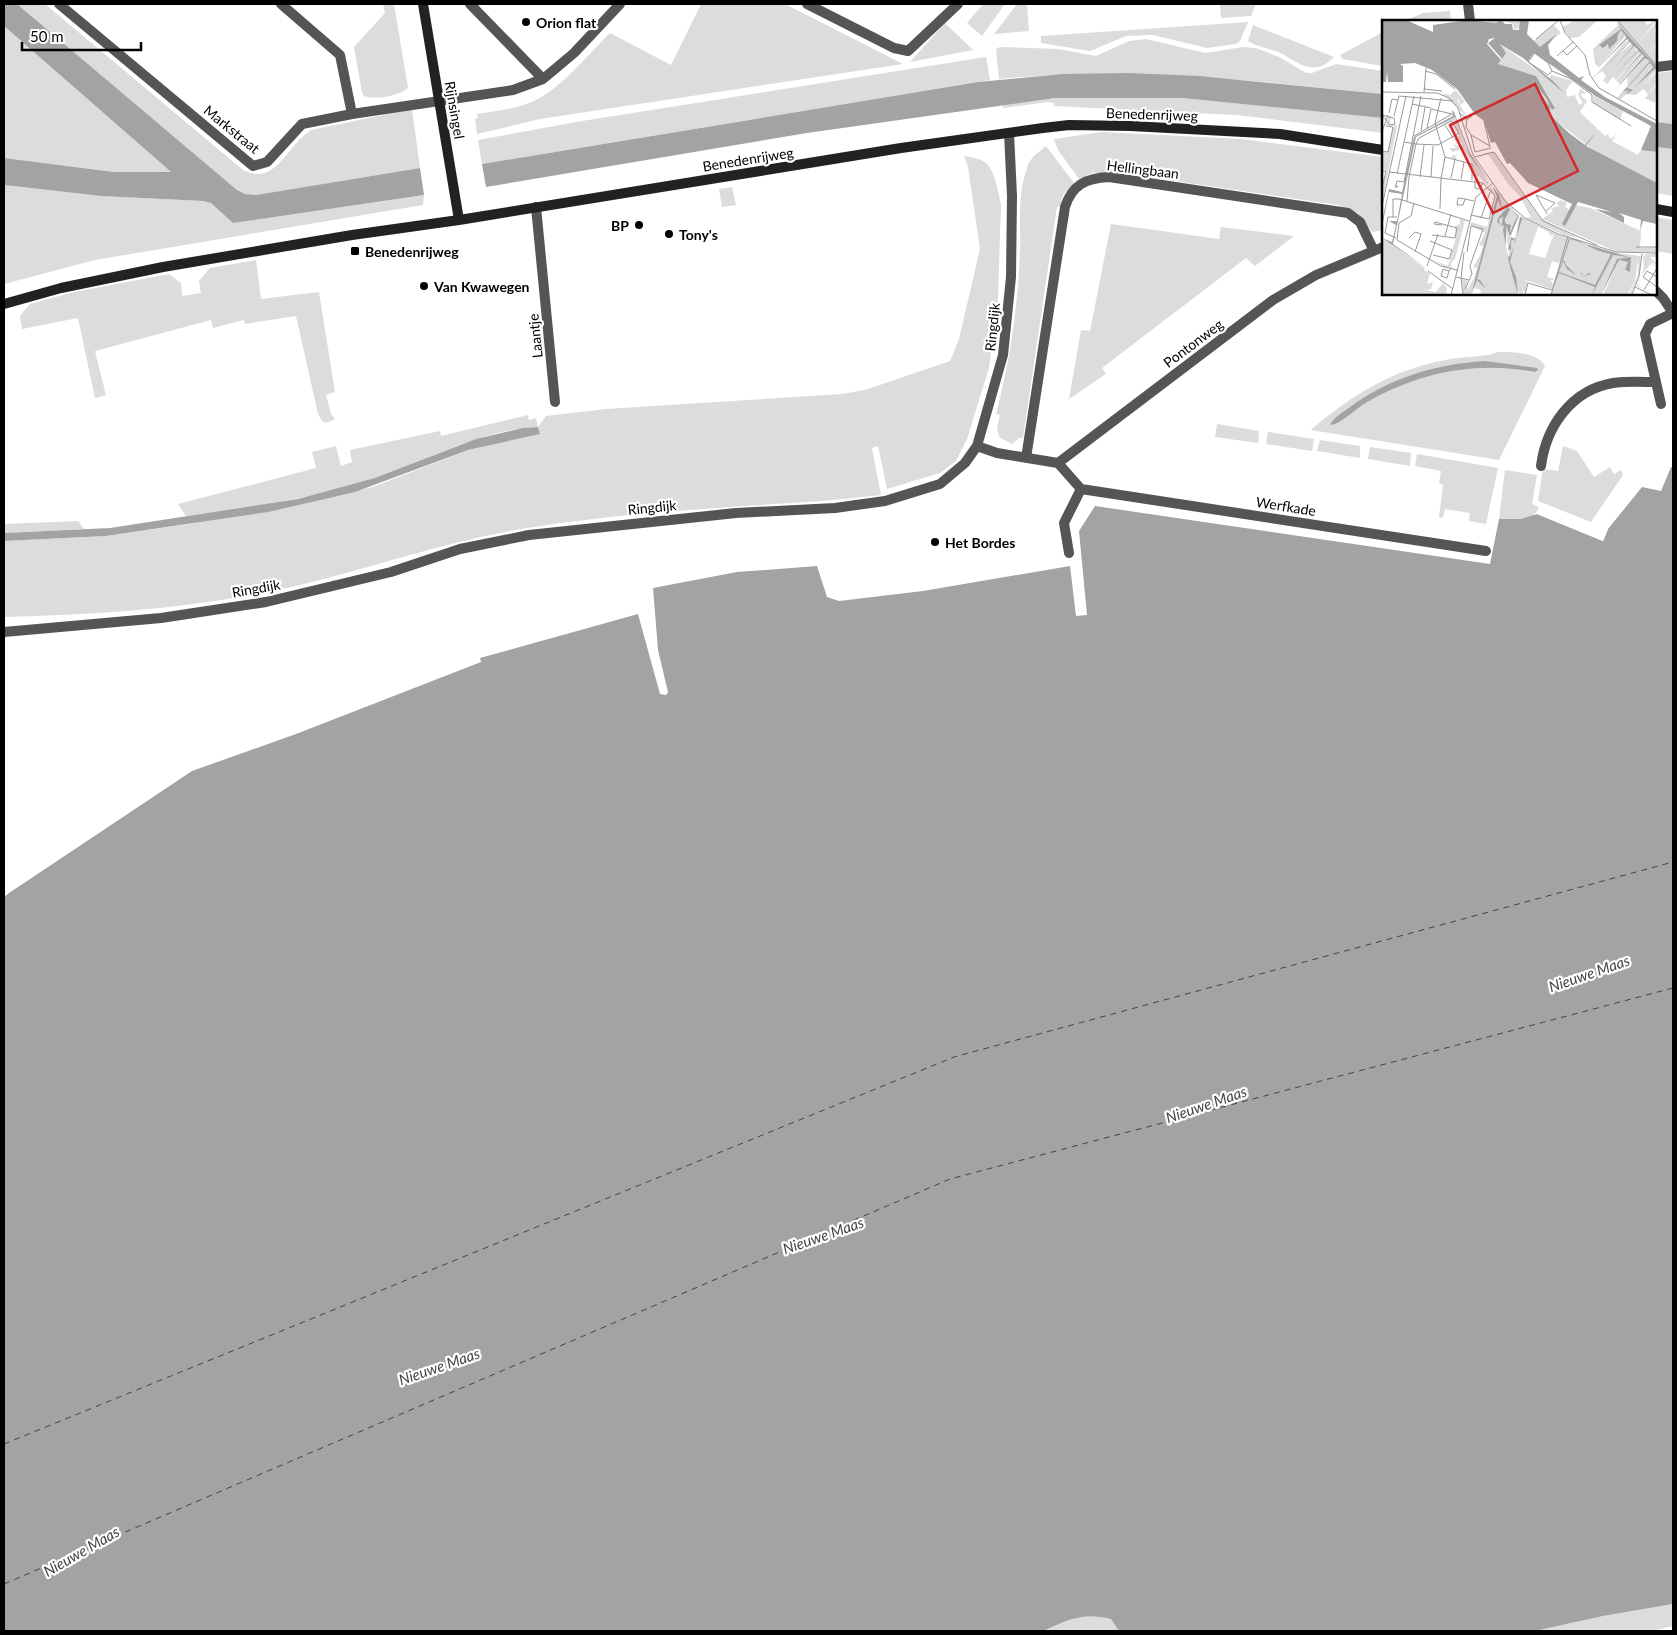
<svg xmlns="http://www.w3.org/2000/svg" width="1677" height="1635" font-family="Lato,sans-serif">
	<rect width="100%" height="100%" fill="#fff"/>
	<path fill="#dcdcdc" d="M17 4H45L243 170C276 187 286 146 311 130L412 109 420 168 256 195 245 194 237 190Z
		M383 4H394L408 88C400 96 375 100 364 96L362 93 354 47 385 13Z
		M701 4H785L903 64 540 119 477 134 475 119 478 118 477 114C496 111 517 109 534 101 562 88 588 54 610 33L671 65Z
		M983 4H1005L982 36 967 23Z
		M1017 4H1027L1029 31 994 34Z
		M1220 4H1256L1251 16 1221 18Z
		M1450 11 1451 21H1404L1423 13Z
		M1248 22 1240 41 1236 44 1207 48 1153 35 1126 36 1090 51 1041 43V36Z
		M945 23 973 50 910 62Z
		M1253 25 1334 57C1313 79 1298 61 1278 52 1268 48 1257 47 1248 41Z
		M4 26 172 173 114 172 4 158Z
		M1383 32V66L1342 59 1340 55Z
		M1146 39 1205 53 1243 47 1256 48 1279 57 1306 73H1312L1336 64 1383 71V94C1255 81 1128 66 999 79L996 49 1000 47 1058 49 1096 56 1129 41Z
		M986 57 990 80 482 164 478 140 582 121Z
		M1673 71V124L1656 122V73Z
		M1101 96 1182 98 1383 118V133L1237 115 1054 106V103L1048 102 1003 108V105L1055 98Z
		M1102 132 1240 139 1383 157V230L1372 232 1358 213 1338 205 1120 173H1092L1079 179 1058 150 1054 139Z
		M1046 146 1074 183 1063 195 1060 206 1057 207 1023 438H1019L1012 444 999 437 997 427 1000 415 996 414C1010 361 1018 307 1020 251 1021 222 1017 196 1027 168 1030 157 1038 153 1046 146Z
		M1656 147 1673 149V196L1656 193Z
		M964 156C970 157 977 158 983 161 995 167 998 192 1001 204L998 297 989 368 967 439 956 461 940 473 887 489 878 446 872 448 881 495C835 501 789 503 743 506 673 511 603 516 534 527 453 539 376 567 296 586 200 608 102 615 4 617V541L106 536 190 524 373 487 468 450 540 434 538 427C479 430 429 460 376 478 314 499 250 507 186 516L178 504 316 468 312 452 336 446 341 466 352 462 350 450 440 431 441 436 528 415 529 420 536 418 538 427 546 416 606 409 842 394 865 390 950 361 959 339 980 249 968 167Z
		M4 185 101 196 203 201 211 203 233 223 424 195 423 205 95 260 4 284Z
		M732 187 736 205 722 207 719 189Z
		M1656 217 1673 220V254L1656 251Z
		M1111 224 1219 239 1221 227 1294 236 1255 266 1246 258 1102 368 1106 374 1069 399 1081 330 1090 331Z
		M256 260 261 299 319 292 335 392 326 395 331 414 335 419 326 423 322 421 318 414 296 316 245 324 244 320 213 328 211 320 95 351 106 395 95 398 78 318 22 329 20 316 30 304 74 292 169 274 181 283 182 296 201 293 199 281 210 268Z
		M1498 352C1513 352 1538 352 1545 366L1499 460 1311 430C1351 395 1393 370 1445 360 1463 356 1482 358 1498 352Z
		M1217 424 1259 431 1258 443 1215 437Z
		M1268 432 1314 439 1312 451 1266 444Z
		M1320 440 1360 446V458L1317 451Z
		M1563 446 1577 451 1594 477 1610 467 1614 474 1621 470 1623 475 1591 522 1538 501 1543 469 1558 471Z
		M1370 447 1411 453 1410 466 1368 459Z
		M1417 454 1498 468 1486 524 1469 521 1470 513 1445 509 1443 518 1439 517 1443 485 1439 483 1441 471 1415 466Z
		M1505 470 1537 475 1532 504 1539 507C1534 521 1512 523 1499 519Z
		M78 521 84 529 4 533V524Z
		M1673 1604V1626L1651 1631H1535L1603 1616Z
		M1097 1615 1111 1619 1119 1631H1043L1080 1616Z"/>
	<path fill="#a3a3a3" d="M4 4H17L237 190 245 194 256 195 420 168 424 195 233 223 211 203 203 201 101 196 4 185V158L114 172H171L4 26Z
		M1128 73 1199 76 1383 94V118L1182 98H1055L807 133 486 187 482 164 978 82 1063 74Z
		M1656 122 1673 124V149L1656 147Z
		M1485 361 1537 368 1538 370 1535 372C1476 361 1421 372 1369 401 1357 407 1342 424 1330 425 1333 418 1343 412 1350 407 1390 378 1435 364 1485 361Z
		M538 427 540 434 468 450 355 492 268 512 106 536 4 541V533L110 528 298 499 375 478 476 439 523 428Z
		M1671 467H1673V1604L1603 1616 1535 1631H1119L1111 1619C1082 1612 1069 1620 1043 1631H4V897L9 893 192 771 296 734 481 662 480 658 638 614 660 694 666 695 668 692 658 650 653 588 737 572 817 566 827 597 839 601 923 591 1070 566 1076 616 1087 615 1079 531 1095 506 1490 564 1499 519H1521L1537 514 1603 541 1608 529 1642 487 1661 491Z"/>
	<path fill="#fff" d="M1538 512 1602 538 1606 528 1608 529 1603 541 1537 514Z"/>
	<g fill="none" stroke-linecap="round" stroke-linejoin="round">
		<path stroke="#444" stroke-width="1" stroke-dasharray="6 5" stroke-linecap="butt" d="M4 1444 954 1057 1673 862
			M4 1584 950 1179 1673 988"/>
		<path stroke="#555" stroke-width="10" d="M59 4 253 166 267 162 302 124 352 114 513 90 543 79 574 53 620 4
			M281 4 340 55 352 114
			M470 4 543 79
			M807 4 894 48 908 51 958 4
			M1468 4 1470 21
			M1656 67 1673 65
			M536 207 555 402
			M1656 291 1663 298 1673 313
			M1661 404 1645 334 1650 324 1673 313
			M977 446 997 453 1058 463 1273 300 1316 275 1383 247
			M1026 458 1065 207C1072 185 1086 178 1109 177L1348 213 1360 222 1373 249
			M1058 463 1081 489 1486 551
			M1541 466C1546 427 1571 390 1613 383 1626 381 1642 382 1656 382
			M1069 553 1064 523 1081 489
			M4 632 161 618 266 602 391 572 460 549 529 535 736 513 835 508 885 501 940 484 965 463 977 446 1003 355 1011 277 1012 196 1009 133"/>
		<path stroke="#222" stroke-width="10" d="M423 4 459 220
			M1656 209 1673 212
			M4 304 61 288 163 267 352 235 459 220 901 148 1043 128 1069 125 1131 126 1280 134 1383 150"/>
	</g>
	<g fill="#000" stroke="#fff" stroke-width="2">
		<circle cx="526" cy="22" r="5"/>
		<circle cx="639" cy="225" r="5"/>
		<circle cx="669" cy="234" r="5"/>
		<rect x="350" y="246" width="10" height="10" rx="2.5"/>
		<circle cx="424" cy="286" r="5"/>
		<circle cx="935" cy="542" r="5"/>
	</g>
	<g text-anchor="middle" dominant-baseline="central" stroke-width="4.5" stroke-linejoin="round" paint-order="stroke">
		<g font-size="14" font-weight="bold" fill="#000" stroke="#fff" text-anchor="start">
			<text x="536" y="22">Orion flat</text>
			<text x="629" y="225" text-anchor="end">BP</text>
			<text x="679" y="234">Tony's</text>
			<text x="365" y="251">Benedenrijweg</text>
			<text x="434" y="286">Van Kwawegen</text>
			<text x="945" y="542">Het Bordes</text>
		</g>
		<g font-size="14" fill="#000" stroke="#fff">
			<text transform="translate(455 110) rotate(80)">Rijnsingel</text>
			<text transform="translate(1152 114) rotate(2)">Benedenrijweg</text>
			<text transform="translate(232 129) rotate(39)">Markstraat</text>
			<text transform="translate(748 159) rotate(-9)">Benedenrijweg</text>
			<text transform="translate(1143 169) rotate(7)">Hellingbaan</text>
			<text transform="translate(992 327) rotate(-84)">Ringdijk</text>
			<text transform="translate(535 336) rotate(-96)">Laantje</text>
			<text transform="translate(1193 343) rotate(-37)">Pontonweg</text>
			<text transform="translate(1286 506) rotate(9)">Werfkade</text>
			<text transform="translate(652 507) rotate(-6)">Ringdijk</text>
			<text transform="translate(256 588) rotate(-10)">Ringdijk</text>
		</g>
		<g font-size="15" font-style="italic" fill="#444" stroke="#fff">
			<text transform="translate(1589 973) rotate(-19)">Nieuwe Maas</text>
			<text transform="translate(1206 1104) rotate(-19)">Nieuwe Maas</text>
			<text transform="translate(823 1235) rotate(-19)">Nieuwe Maas</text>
			<text transform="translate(439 1366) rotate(-19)">Nieuwe Maas</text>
			<text transform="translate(81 1551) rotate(-30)">Nieuwe Maas</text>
		</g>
	</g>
	<g transform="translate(1382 20)">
		<rect width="275" height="275" fill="#fff"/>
		<path d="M101 0H138L139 7 132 10 131 4 119 0 114 3ZM194 0H216L197 17 188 18 180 7ZM235 0H262L265 5 275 0 255 24 275 2V9L269 16 275 10V23L267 32 275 24V47L266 38 268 42 253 59 269 43 271 46 257 63 272 47 275 49 262 65 275 51V63L266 74 275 65 273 83 263 78 266 75 262 69 253 75 244 74 238 80 235 78 246 65 245 58 264 37 262 35 238 64 234 61 261 34 253 27 254 32H259L234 60 231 57 225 64 221 61 224 56 220 51 210 59 243 22 247 21 236 35 250 23 244 15 217 47 213 44 211 29 236 5 238 8ZM172 5 179 13 158 27 151 21ZM118 24 172 63 167 58 169 55 191 61 184 70 185 77 193 75 197 85 201 83 196 75 199 68 204 73 199 74 200 77 205 81 198 92 223 116 226 114 228 119 234 115 230 121 256 135 259 130 275 132V163L216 134 168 96 166 83 149 61 164 78 170 89 173 87 154 56 116 44 124 33ZM204 67 213 74 214 77 241 91 238 100 211 83 212 74 203 70ZM74 70 83 82 78 85 77 80H75L85 97 60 73 68 75ZM7 96 10 97 7 103 15 106 0 184V167L5 152 0 151V131L5 132 12 106 4 105ZM73 97 84 128 107 164 105 165 97 156H91L89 140 81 129 75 132 74 139 69 138 72 134 74 137 75 132 80 129 70 132 68 128H74L71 124 80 127V122L70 120 77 116 70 101 55 106ZM112 132 158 198 196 218 182 215 144 198 149 197 137 175 126 164 109 138 105 134 94 139 103 133ZM111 166 137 196 126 213 129 221 132 218 128 216 133 218 138 196 177 215 234 233 259 236 257 255 249 275H246L252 264 256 256V239L253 261 245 275H221L237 240 247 242 243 251H249L246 248 248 240 238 238 219 275H169L170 269 140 259 146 262 142 275V269L140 275 135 271V275H98L99 270 92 268 116 180 121 192 116 198 115 202 118 205 117 199 121 197 119 205 122 204 124 230 128 243 123 204 127 188 121 192ZM156 207 167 212 168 216 172 214 163 238 147 234ZM180 239 173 258 172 264 168 261 173 259 165 257 170 241 177 243ZM109 167 115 176 89 275H81L80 259 85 260V270L92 258 95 248 91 247 98 235 101 226 97 225 103 213 88 205 89 202 105 207 114 176 106 169ZM179 180 185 183 183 187 188 190 181 204 193 185 208 188 259 211 258 228 275 227V232H235L160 199 171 191 169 188 177 186 174 183ZM78 199 83 201 73 239 70 241 69 246 73 247 65 248 51 240 66 246 74 217 73 206 78 204ZM0 218 43 248 42 250 48 253 45 264 51 262 49 269 44 270 54 272 61 263 65 268 64 275H0ZM275 233V237H268L275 245 265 240 275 247 269 244 260 254 256 265 261 269 255 266 262 248 261 236 264 235H261Z" fill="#dcdcdc" fill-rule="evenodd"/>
		<path d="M0 0H24L51 12V5L86 0 114 3 119 0 123 4H130L131 10H137L138 0H147L145 14 158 27 175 14 166 25 168 35 197 58 202 56 199 60 223 77 275 104V132L259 130 269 106 215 77 152 33 146 41 171 61 182 73 141 38 118 24 124 33 120 39 106 23 113 18 107 19 105 24 119 40 116 44 154 56 173 88 170 90 164 78 150 61 168 87V95L187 113 203 125 214 112 204 126 275 163V204L261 201 258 211 259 200 237 193 242 197V203L213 189 230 192 196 182 183 206 180 204 190 184 146 163 128 143 125 144 113 122 109 123 102 101 93 94 75 69 50 50 33 43 18 44 21 46V62H6L5 52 4 62H0ZM234 2 275 47 252 68 271 47 268 43 245 68 251 70 243 75 247 70 241 72 268 41 263 38 233 70 262 36 260 34 235 60 259 33 256 31 234 54 256 30 252 26 230 50 251 26 248 22 217 54 247 22 245 19 215 49 244 18 243 14 236 20 242 14 239 10 236 14 235 21 222 34 227 29 226 24 221 28 217 25 239 9ZM70 90 72 92 88 133 108 163 88 136 73 97 34 117 11 224 43 247 0 218 10 222 14 205 7 201H15L20 174 7 172 0 207V201L7 169 20 172 32 117 71 96ZM110 166 117 175 121 192 126 187 128 189 123 200 124 204 129 205 128 213 132 203 136 196 129 190 137 196 128 217 134 219 138 197 145 201 140 199 132 225 133 219 129 221V230L126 229 129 220 124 205V229L127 238 132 226 128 242 134 257 136 275 127 243 121 263 112 260 107 275 112 260 121 263 127 243 121 210 122 205 119 206 121 197 117 199 118 205 115 202 116 198 121 192 116 180 95 259 98 260 104 269 95 260 89 275 115 176ZM187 218 196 220 204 224 188 219 181 240 183 242 184 245 195 256 199 253H200L201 257 207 253 209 254 201 257 199 253 195 256 185 249 181 241 177 252 213 265 229 234 217 231 206 226 204 231 206 225 247 237 231 235 212 275 231 234 210 275 213 267 177 253 169 275ZM249 237 248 252 243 250 246 242 237 240 219 275 235 239Z" fill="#a3a3a3"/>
		<path fill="none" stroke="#a3a3a3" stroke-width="2.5" d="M11 0 45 25 91 47 148 113 197 156 275 180M0 16 42 28 86 52 142 116 193 162 275 187"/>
		<path fill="none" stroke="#999" stroke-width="1" d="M178 0 183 13 203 35 208 55 217 68 275 101M235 0 275 46M154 19 177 0M181 31 185 35 195 26M175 36 191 22M43 51 54 54 73 69M170 51 166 55 146 42 153 33 166 43 170 51 189 59 210 75V82L249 106M42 69 60 71M0 72 55 73 67 78 76 88 91 135 124 182 143 198 176 214 234 232 275 233M42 72 44 48M30 84 49 88M49 89 70 94M7 93 10 79 16 80M77 93 86 99 90 96M0 95 12 98 13 104 8 105 0 95M12 96 17 76 71 81M85 98 84 107 89 115 108 126M102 101 108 127M63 105 71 118M45 108 49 89M39 111 43 87M0 112 6 95M89 115 93 132 109 128M32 116 70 94M22 122 34 124 56 125 77 113 69 101 37 118 34 124 27 157 25 181M0 131 6 132 11 107 4 106M63 137 90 144V160M92 137 112 132 161 201 215 225M0 151 4 152 0 167M7 152 101 163 113 176 107 199 89 195M15 154 32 76M38 157 42 125M49 157 51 126M69 158 73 139M79 159 82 142M93 160V168L97 169 101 163M14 165 16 167H13L14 165 15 161 22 162 39 76M154 175 173 183 163 192M154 175 165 194M83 179 81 185H75L76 178 83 179 92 181M32 183 29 196 17 203 15 220 59 246 75 250M0 186 24 76M58 189 59 159 63 137 53 103 59 78M11 197V179H17L87 201M99 198 108 172M50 215 73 218 75 208 53 202 52 204 60 205M63 216 69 194M14 218 3 213 6 197H15M27 218 33 212 39 214 33 232M48 221 70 230 67 239 51 235M254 227H275M82 232 79 258 87 260M45 246 56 214M46 251 71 269M67 251 61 249 59 256 65 258 67 251 68 249M73 257 79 258 81 275M275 257 265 251 261 257 275 267M253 267 270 275M83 269 90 254 88 246 101 209 89 206 85 232M262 270 275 248M9 275H49M69 275 94 177 111 163M143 275 146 263 170 270M169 275 186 216M250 275 257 256 260 234"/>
		<path fill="#d62828" fill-opacity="0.15" stroke="#d62828" stroke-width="2.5" d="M153 64 196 151 111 193 68 105Z"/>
		<rect width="275" height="275" fill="none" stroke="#000" stroke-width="2.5"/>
	</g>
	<rect width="1677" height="1635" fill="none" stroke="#000000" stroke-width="10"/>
	<path d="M22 42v8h119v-8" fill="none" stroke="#000000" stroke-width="2.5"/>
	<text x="30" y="42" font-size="15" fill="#000000" stroke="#ffffff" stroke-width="4" paint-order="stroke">50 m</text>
</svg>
